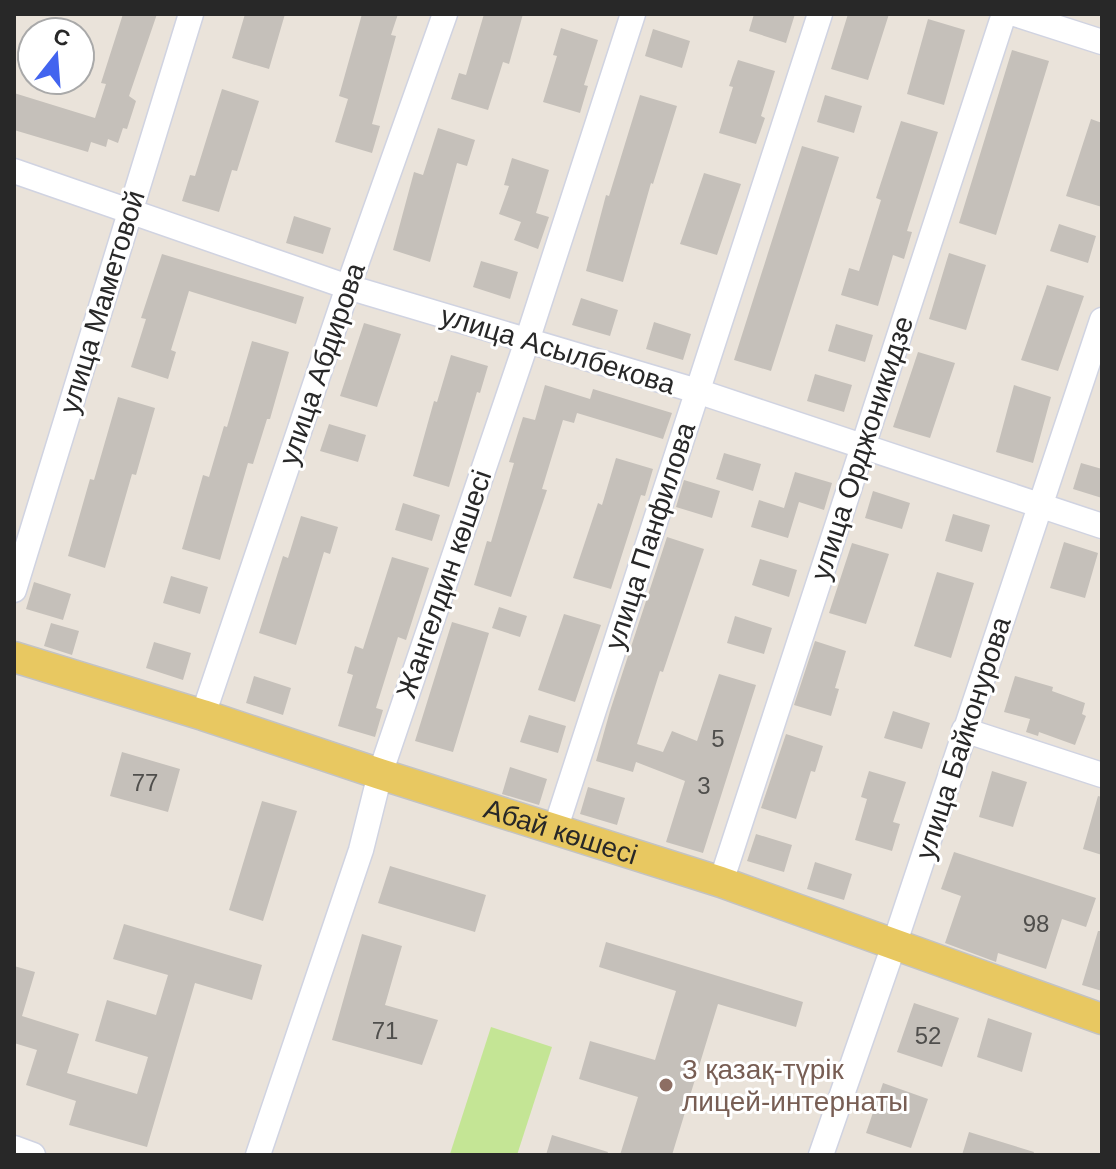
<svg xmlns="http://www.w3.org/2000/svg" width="1116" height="1169" font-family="Arial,sans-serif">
	<rect width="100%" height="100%" fill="#eae3da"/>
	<path fill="#c4e595" d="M491 1027 552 1047 517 1155H453L450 1154Z"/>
	<path fill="#c5c0ba" d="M123 14H157L129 96 136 101 127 129 123 128 118 143 108 139 106 147 91 142 88 152 14 130V93L95 118 106 84 101 83Z
		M245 14H285L269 69 232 58Z
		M362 14H398L391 35 396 36 372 124 380 126 372 153 335 142 348 99 339 96Z
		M484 14H523L509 64 503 62 488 110 451 99 459 73 466 75Z
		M754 14H795L786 43 749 31Z
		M848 14H889L868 80 831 69Z
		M928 19 965 30 944 105 907 94Z
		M561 28 598 40 584 85 588 86 580 113 543 102 557 56 553 55Z
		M653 29 690 41 682 68 645 56Z
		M1012 50 1049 61 996 235 959 223Z
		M738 60 775 71 761 116 765 118 756 144 719 133 733 87 729 86Z
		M222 89 259 101 237 171 232 170 219 212 182 201 190 175 195 176Z
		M640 95 677 106 653 184 651 183 623 282 586 271 606 195 609 196Z
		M825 95 862 106 854 133 817 122Z
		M1091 119 1102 123V207L1066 196Z
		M901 121 938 132 907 231 912 232 904 259 893 255 878 306 841 295 849 268 859 271 881 200 876 198Z
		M438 128 475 140 467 166 457 163 430 262 393 250 414 172 423 175Z
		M802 146 839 157 771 371 734 360Z
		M512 158 549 170 536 213 549 217 538 249 514 240 521 222 499 214 509 186 504 185Z
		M704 173 741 184 717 255 680 244Z
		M294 216 331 228 323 254 286 243Z
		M1059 224 1096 236 1088 263 1050 251Z
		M949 253 986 265 966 330 929 319Z
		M162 254 304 297 296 324 189 291 171 350 176 352 168 379 131 367 146 319 141 318Z
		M481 261 518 272 510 299 473 287Z
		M1047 285 1084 296 1058 371 1021 360Z
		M581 298 618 310 610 336 572 325Z
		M654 322 691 334 683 360 646 349Z
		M364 323 401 334 377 407 340 396Z
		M836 324 873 335 865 362 828 351Z
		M252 341 289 352 270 419H267L253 464 248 463 220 560 182 549 203 475 209 477 224 426 227 427Z
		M918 352 955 363 930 438 893 427Z
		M451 355 488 366 480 393 477 392 449 487 413 476 434 401 437 402Z
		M815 374 852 385 844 412 807 401Z
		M545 385 590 399 593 389 672 413 663 439 577 413 574 423 563 420 542 489 547 490 511 597 474 585 487 541 491 542 514 463 509 462 523 417 535 420Z
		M1014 385 1051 397 1033 463 996 452Z
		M118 397 155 408 136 475 132 474 105 568 68 556 90 479 94 480Z
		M329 424 366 435 358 462 320 451Z
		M724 453 761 464 753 491 716 479Z
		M616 458 653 469 645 496 641 495 611 589 573 578 598 503 602 505Z
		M1081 463 1102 469V498L1073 489Z
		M795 472 832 483 824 510 799 502 788 538 751 527 759 500 784 508Z
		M684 480 720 491 712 518 676 507Z
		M873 491 910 503 902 529 865 518Z
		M403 503 440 515 432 541 395 530Z
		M953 514 990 525 982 552 945 541Z
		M301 516 338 527 330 554 324 552 296 645 259 633 283 556 288 558Z
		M667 537 704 549 663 672 660 671 637 744 663 752 672 731 697 741 719 674 756 685 703 853 666 842 685 781 636 762 633 772 596 761 610 711Z
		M1064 542 1098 553 1085 598 1050 588Z
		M852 543 889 554 866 624 829 613Z
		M392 557 429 568 406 640 398 637 376 708 383 710 375 737 338 726 353 675 347 673 355 646 363 649Z
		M760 559 797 570 789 597 752 585Z
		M937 572 974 583 951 658 914 646Z
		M171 576 208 587 200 614 163 603Z
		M34 582 71 594 63 620 26 609Z
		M499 607 527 616 520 637 492 628Z
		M564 614 601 625 575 702 538 690Z
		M735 616 772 628 764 654 727 643Z
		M452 622 489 633 453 752 415 741Z
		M51 623 79 631 72 655 44 646Z
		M815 641 846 651 835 688 839 689 831 716 794 705Z
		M154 642 191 653 183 680 146 668Z
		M254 676 291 688 283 715 246 703Z
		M1015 676 1053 687 1052 691 1085 703 1082 714 1086 716 1075 745 1039 732 1038 736 1026 732 1030 719 1004 712Z
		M893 711 930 723 922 749 884 738Z
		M529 715 566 726 558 753 520 742Z
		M786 734 823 746 815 772 811 771 796 819 761 808Z
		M122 752 180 769 168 812 110 796Z
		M510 767 547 779 539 805 502 794Z
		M869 771 906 782 893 822 900 824 892 851 855 840 867 799 861 797Z
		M992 771 1027 782 1013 827 979 817Z
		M588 787 625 798 617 825 580 814Z
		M1098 796 1102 797V855L1083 849Z
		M262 801 297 811 263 921 229 910Z
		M756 834 792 845 784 872 747 861Z
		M954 852 1096 898 1086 927 1062 919 1046 969 998 953 996 962 945 943 961 896 941 889Z
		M815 862 852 874 844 900 807 889Z
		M390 866 486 895 475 932 378 903Z
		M124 924 262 965 252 1000 195 983 147 1147 69 1125 76 1101 26 1085 37 1050 14 1043V966L35 972 22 1016 79 1034 67 1073 137 1094 148 1057 95 1041 107 1000 156 1015 168 975 113 959Z
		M1098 931H1102V991L1082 985Z
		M362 934 402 946 385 1005 438 1020 422 1065 332 1040Z
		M606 942 803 1002 796 1027 718 1004 672 1155H620L638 1097 579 1079 590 1041 655 1060 676 991 599 967Z
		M914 1003 959 1018 942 1067 897 1052Z
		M988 1018 1032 1033 1022 1072 977 1057Z
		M883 1083 928 1099 911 1148 866 1133Z
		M969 1132 1034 1152 1033 1155H962Z
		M552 1135 608 1152 607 1155H546Z"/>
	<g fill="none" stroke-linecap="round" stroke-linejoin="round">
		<defs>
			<path id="minor" d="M1015 14 1102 42
				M14 171 348 287 697 391 1102 526
				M14 590 191 14
				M203 715 348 287 445 14
				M964 730 1102 775
				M555 830 820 14
				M721 882 1004 14
				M14 1148 33 1155
				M258 1155 361 850 380 774 527 341 633 14
				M821 1155 895 942 1102 320"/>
			<g id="major">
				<path id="s1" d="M14 657 203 715 380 774 721 882 1102 1019"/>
			</g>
		</defs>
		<use href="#minor" stroke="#d0d3e1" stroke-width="27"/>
		<use href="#major" stroke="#c3c3c3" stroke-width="33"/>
		<use href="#minor" stroke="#fff" stroke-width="24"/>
		<use href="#major" stroke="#e8c861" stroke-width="30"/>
	</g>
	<circle fill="#8d6e63" stroke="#fff" stroke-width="3" cx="666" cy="1085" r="8"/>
	<g text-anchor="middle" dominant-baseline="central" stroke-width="6" stroke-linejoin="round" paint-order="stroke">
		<g font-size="24" fill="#4f4e4c">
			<text x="718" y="738">5</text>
			<text x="145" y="782">77</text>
			<text x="704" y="785">3</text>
			<text x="1036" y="923">98</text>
			<text x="385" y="1030">71</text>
			<text x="928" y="1035">52</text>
		</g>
		<g font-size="28" fill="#282828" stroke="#fff">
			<text transform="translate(102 302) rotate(-73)">улица Маметовой</text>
			<text transform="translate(558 350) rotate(17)">улица Асылбекова</text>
			<text transform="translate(322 364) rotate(-71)">улица Абдирова</text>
			<text transform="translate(862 448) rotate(-72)">улица Орджоникидзе</text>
			<text transform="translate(650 536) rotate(-72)">улица Панфилова</text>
			<text transform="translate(444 584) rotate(-71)">Жангелдин көшесі</text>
			<text transform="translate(963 738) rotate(-72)">улица Байконурова</text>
			<text stroke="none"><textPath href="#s1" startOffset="574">Абай көшесі</textPath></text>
		</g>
		<g font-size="28" fill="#785e54" stroke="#fff" text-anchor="start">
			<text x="682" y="1069">3 қазақ-түрік<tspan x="682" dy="32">лицей-интернаты</tspan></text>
		</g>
	</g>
	<rect width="1116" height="1169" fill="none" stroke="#282828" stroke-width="32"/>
	<g transform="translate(56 56) rotate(17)"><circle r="38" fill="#ffffff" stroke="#a9a9a9" stroke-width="2"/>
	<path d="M0-6L14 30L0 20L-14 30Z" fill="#4264ef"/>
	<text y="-12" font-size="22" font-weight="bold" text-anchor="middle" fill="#282828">С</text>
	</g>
</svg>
